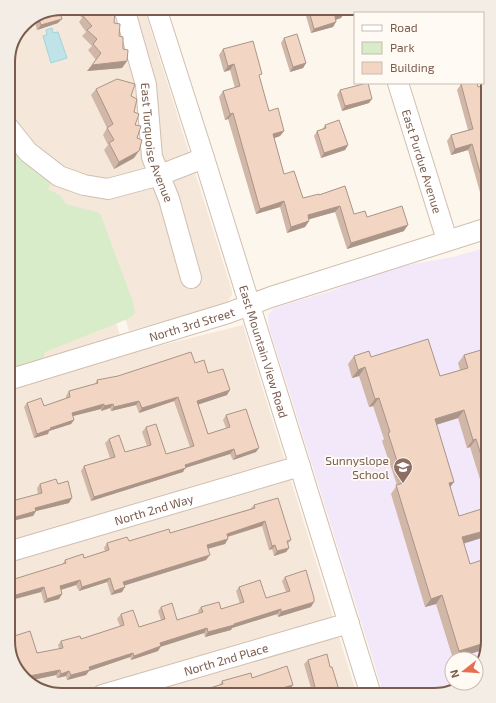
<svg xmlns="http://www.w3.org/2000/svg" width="496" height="703" font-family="'Exo 2',sans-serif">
	<rect width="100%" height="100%" fill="#fdf6ec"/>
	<path fill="#f5e8da" d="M62 8H144L232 291V295L226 304 129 331 96 218 61 203 8 150V58L26 21Z
		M112 311 126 354 243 325 357 695H58L35 688 15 668 8 641V350Z
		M459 683H466L461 688 435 695H419Z"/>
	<path fill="#f3e8fa" d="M488 247V642L481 668 476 673V659H452V683H459L419 695H384L269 327 268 315 274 308 334 290 376 273 408 265 453 257Z"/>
	<path fill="#d8ecc9" d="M8 133 51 183 48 189 60 195 66 204 100 213 133 302 135 313 130 318 45 352 43 359 8 369Z"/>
	<path fill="#bfe3e8" stroke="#a5d3da" d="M52 28 53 33 58 32 67 58 51 63 43 36 47 35 46 30Z"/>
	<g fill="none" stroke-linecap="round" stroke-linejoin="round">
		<defs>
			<g id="minor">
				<path id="s1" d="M124 8 146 85 152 157 169 199 191 278"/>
				<path id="s2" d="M156 8 204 158 371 695"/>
				<path d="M374 8 376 13"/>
				<path id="s3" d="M398 83 447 240"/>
				<path d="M8 127 28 152 59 176 84 185 108 189 160 175 204 158"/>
				<path id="s4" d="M8 380 228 313 271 297 488 228"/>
				<path id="s5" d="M8 552 300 466"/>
				<path id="s6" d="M102 695 349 623"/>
			</g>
		</defs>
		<use href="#minor" stroke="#d1beb0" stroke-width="22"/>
		<use href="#minor" stroke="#fff" stroke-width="20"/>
	</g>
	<path fill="#d1b7a8" d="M76 8H111L114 23 127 61 122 68 87 71 96 60 88 50 92 46 82 36 86 32 79 22 82 18 75 10Z
		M409 8H438L454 13H411Z
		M59 9 58 23 37 30 34 19Z
		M309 11 341 18 336 20 333 27 311 33 306 16Z
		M284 38 306 63 303 68 290 72 281 43Z
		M223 49 259 77 269 111 284 131 280 136 274 138 284 174 303 198 319 195 345 186 354 214 367 217 404 231 347 249 335 212 309 219V221L305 227 287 233 280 207 256 214 228 119 225 120 219 97 223 91 235 88 230 70 224 72 219 55Z
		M466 83 488 202 483 203 468 150 451 155 447 141 451 135 468 130 457 90 461 84Z
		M96 89 131 96 137 138 134 158 114 169 104 150 108 145 103 135 107 128 91 95Z
		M340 90 369 103 342 111 337 95Z
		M325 125 348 145 345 150 321 158 314 136 317 131 322 130Z
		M488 348V502H487L470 447 467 448 458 418 436 425 454 482 450 486 488 642 486 649 453 659 436 604 425 607 391 494 397 485 382 441 384 439 373 406 369 407 359 376 352 378 348 364 354 356 371 357 440 376 460 370 458 363 464 355Z
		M195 363 208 373 227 395 198 404 208 434 226 428 223 420 226 415 256 452 233 460 230 454 185 468 183 472 91 501 81 471 84 466 110 458 105 443 109 439 125 452 147 446 142 432 146 427 166 454 190 447 174 401 139 413 136 405 111 411 110 408 101 411V409L73 416 74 420 71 424 49 431 48 434 34 438 24 407 27 403 44 406 66 398V396L69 391 95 384 97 380Z
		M40 484H58L69 503 36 511 33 516 38 494 37 488Z
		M254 505 291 540 288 544 289 548 286 552 274 556 272 549 269 550 262 526 228 537 225 544 208 548 206 560 124 585 122 592 111 595 107 582 79 591 76 585 61 590 62 594 59 599 44 603 41 592 11 600 10 602 8 581 62 565 65 560 84 558 105 551 104 548 107 543 129 541 170 533 250 509Z
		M285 577 311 607 278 617 277 614 232 628 231 630 205 637 204 633 161 646 158 651 131 660 130 657 89 671 86 675 67 680 66 676 57 678 56 675 28 681 15 668 37 653 59 649 58 645 61 641 81 639 120 626 117 619 121 614 139 627 161 620 158 611 161 607 177 620 199 614 198 611 201 607 221 609 240 604 236 591 239 587 266 598 286 592 282 581Z
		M308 660 330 667 339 690 336 695H313L304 664Z
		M252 678 290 689 283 692 219 686 222 681Z"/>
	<path fill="#aa9588" d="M274 8H282L272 11Z
		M344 14 341 18 331 21 335 16Z
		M62 19 58 23 37 30 41 25Z
		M336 22 333 27 311 33 314 29Z
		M127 61 122 68 87 71 92 65Z
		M306 63 303 68 290 72 293 67Z
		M234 64 230 70 224 72 228 66Z
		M372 99 369 103 342 111 345 106Z
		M233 113 228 119 225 120 230 114Z
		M284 131 280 136 269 140 273 134Z
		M472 144 468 150 451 155 455 149Z
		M348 145 345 150 321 158 324 153Z
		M139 151 134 158 114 169 119 162Z
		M487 197H488V202L483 203Z
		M284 201 280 207 256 214 260 209Z
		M340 206 335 212 303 221 308 215Z
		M309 221 305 227 287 233 291 227Z
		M408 225 404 231 347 249 351 243Z
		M365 367 359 376 352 378 358 370Z
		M230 390 227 395 194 406 197 401Z
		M178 397 174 401 139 413 142 408Z
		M379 398 373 406 369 407 375 399Z
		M139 401 136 405 111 411 114 407Z
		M104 404 101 409 69 417 72 413Z
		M113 404 110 408 101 411 104 406Z
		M464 410 458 418 429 427 435 419Z
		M74 420 71 424 49 431 48 434 34 438 37 434 50 428Z
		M14 433 11 438 8 439V435Z
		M476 439 470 447 467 448 473 440Z
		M259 448 256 452 233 460 236 456Z
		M234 449 230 454 185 468 183 472 91 501 94 497 185 465Z
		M454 482 448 490 449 483Z
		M72 498 69 503 32 512 35 508Z
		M36 511 33 516 8 522V519Z
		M265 521 262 526 223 538 227 534Z
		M488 530V536L456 546 462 537Z
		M228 539 225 544 204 550 207 545Z
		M275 545 272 549 269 550 272 546Z
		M289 548 286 552 274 556 277 551Z
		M210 555 206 560 120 587 123 582Z
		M110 578 107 582 79 591 82 587Z
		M80 580 76 585 57 591 60 586Z
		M44 587 41 592 11 600 10 602 8 603V599L12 596Z
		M125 587 122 592 111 595 114 591Z
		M62 594 59 599 44 603 47 599Z
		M442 595 436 604 425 607 431 599Z
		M314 602 311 607 278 617 281 612Z
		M281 609 277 614 232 628 231 630 205 637 208 632Z
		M207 628 204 633 157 648 160 643Z
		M488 642 486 649 453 659 459 651Z
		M161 646 158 651 131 660 134 656Z
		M133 653 130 657 89 671 86 675 67 680 71 675 89 667Z
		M60 670 56 675 28 681 24 677Z
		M69 671 66 676 57 678 61 674Z
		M293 685 290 689 279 693 282 688Z"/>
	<path fill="#f3d5c3" stroke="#aa9588" d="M83 8H111V9L115 10 114 23 120 24 119 36 123 37V49L128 50 127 61 92 65 101 53 93 44 97 39 87 30 92 26 83 16 87 12Z
		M320 8H342L344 14 335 16 336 22 314 29 309 11Z
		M415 8H438L454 13H417Z
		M59 9 62 19 41 25 38 17Z
		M297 34 306 63 293 67 284 38Z
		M253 41 262 74 259 75 269 111 278 108 284 131 273 134 284 174 294 171 303 198 319 194V195L345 186 354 214 365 211 367 217 402 206 408 225 351 243 340 206 308 215 309 221 291 227 284 201 260 209 233 113 230 114 223 91 240 86 234 64 228 66 223 49Z
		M117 79 135 84 131 96 137 99 134 112 139 114 135 125 141 126 137 138 142 140 139 151 119 162 109 143 114 140 107 128 113 124 96 89Z
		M367 83H368L372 99 345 106 340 90Z
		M466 83H477L478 87 488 84V197H487L472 144 455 149 451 135 473 129 461 84Z
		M339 120 348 145 324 153 317 131 326 128 325 125Z
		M428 339 440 376 468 368 464 355 488 348V478L476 439 473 440 464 410 435 419 454 482 449 483 459 516 488 507V530L462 537 470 564 488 558V642L459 651 442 595 431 599 396 485 404 483 388 433 390 432 379 398 375 399 365 367 358 370 354 356 369 351 371 357Z
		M191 352 195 363 204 360 208 373 223 369 230 390 197 401 208 434 230 427 226 415 246 409 259 448 236 456 234 449 185 465 186 468 94 497 84 466 115 457 109 439 119 435 125 452 151 445 146 427 156 424 166 454 194 446 178 397 142 408 139 401 114 407 113 404 104 406V404L72 413 74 420 50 428 51 429 37 434 27 403 41 398 44 406 70 397 69 391 98 383 97 380 118 376Z
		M8 412 14 433 8 435Z
		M56 479 58 484 68 481 72 498 35 508 36 511 8 519V502L42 493 40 484Z
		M278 498 291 540 287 541 289 548 277 551 275 545 272 546 265 521 227 534 228 539 207 545 210 555 123 582 125 587 114 591 110 578 82 587 80 580 60 586 62 594 47 599 44 587 12 596 13 598 8 599V581L66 563 65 560 83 554 84 558 109 550 107 543 127 537 129 541 169 529 170 533 255 508 254 505Z
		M306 570 314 598V602L281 612V609L234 624V625L208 632 207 628 160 643 161 646 134 656 133 653 89 667 90 670 71 675 69 671 61 674 60 670 24 677 15 668 8 641V638L30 631 37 653 63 648 61 641 80 636 81 639 124 625 121 614 133 610 139 627 165 619 161 607 172 603 177 620 203 612 201 607 219 602 221 609 244 602 239 587 260 580 266 598 290 591 285 577Z
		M327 654 330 667H332L339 690 336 691 337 694 332 695H317L308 660Z
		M287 666 293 685 282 688 284 695H187L223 684 222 681 251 673 252 678Z"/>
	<defs>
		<symbol id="school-pin" viewBox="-11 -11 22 30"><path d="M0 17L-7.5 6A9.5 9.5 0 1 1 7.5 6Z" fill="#8d6e63" stroke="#fffaf3"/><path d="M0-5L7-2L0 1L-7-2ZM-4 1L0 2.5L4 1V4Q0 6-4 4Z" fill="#fff"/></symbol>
	</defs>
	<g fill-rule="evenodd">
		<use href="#school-pin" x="392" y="456" width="22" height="30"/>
	</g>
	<g text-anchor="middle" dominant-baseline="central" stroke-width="3.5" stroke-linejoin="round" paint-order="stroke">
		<g font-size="12" fill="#7a5c4d" stroke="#fffaf3">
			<text stroke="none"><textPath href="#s1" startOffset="139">East Turquoise Avenue</textPath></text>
			<text stroke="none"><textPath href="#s3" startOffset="82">East Purdue Avenue</textPath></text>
			<text stroke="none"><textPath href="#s4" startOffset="192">North 3rd Street</textPath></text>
			<text stroke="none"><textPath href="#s2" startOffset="360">East Mountain View Road</textPath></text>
			<text stroke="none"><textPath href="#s5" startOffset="152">North 2nd Way</textPath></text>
			<text stroke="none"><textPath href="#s6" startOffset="129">North 2nd Place</textPath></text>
		</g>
		<g font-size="12" fill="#785e54" stroke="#fffaf3" text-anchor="end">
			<text x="389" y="460">Sunnyslope<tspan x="389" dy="14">School</tspan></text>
		</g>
	</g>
	<path d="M0 0H496V703H0ZM62 15H434A47 47 0 0 1 481 62V641A47 47 0 0 1 434 688H62A47 47 0 0 1 15 641V62A47 47 0 0 1 62 15Z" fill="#f4ede6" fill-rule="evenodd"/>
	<path fill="none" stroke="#7a5c4d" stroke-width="2" d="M62 15H434A47 47 0 0 1 481 62V641A47 47 0 0 1 434 688H62A47 47 0 0 1 15 641V62A47 47 0 0 1 62 15Z"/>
	<rect x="354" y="12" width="130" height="72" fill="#fffaf3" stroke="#cabbb1"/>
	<rect x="362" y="25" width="20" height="6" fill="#ffffff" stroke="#cabbb1"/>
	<text x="390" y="32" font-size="12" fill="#7a5c4d">Road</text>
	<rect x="362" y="42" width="20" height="12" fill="#d8ecc9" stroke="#cabbb1"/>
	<text x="390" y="52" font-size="12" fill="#7a5c4d">Park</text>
	<rect x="362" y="62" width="20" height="12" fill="#f3d5c3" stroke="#cabbb1"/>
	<text x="390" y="72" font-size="12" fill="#7a5c4d">Building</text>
	<g transform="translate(464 671) rotate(253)"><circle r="19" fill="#fffaf3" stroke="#cabbb1"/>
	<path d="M0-3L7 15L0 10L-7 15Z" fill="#e76f51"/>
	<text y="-6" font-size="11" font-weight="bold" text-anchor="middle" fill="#7a5c4d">N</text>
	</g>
</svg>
